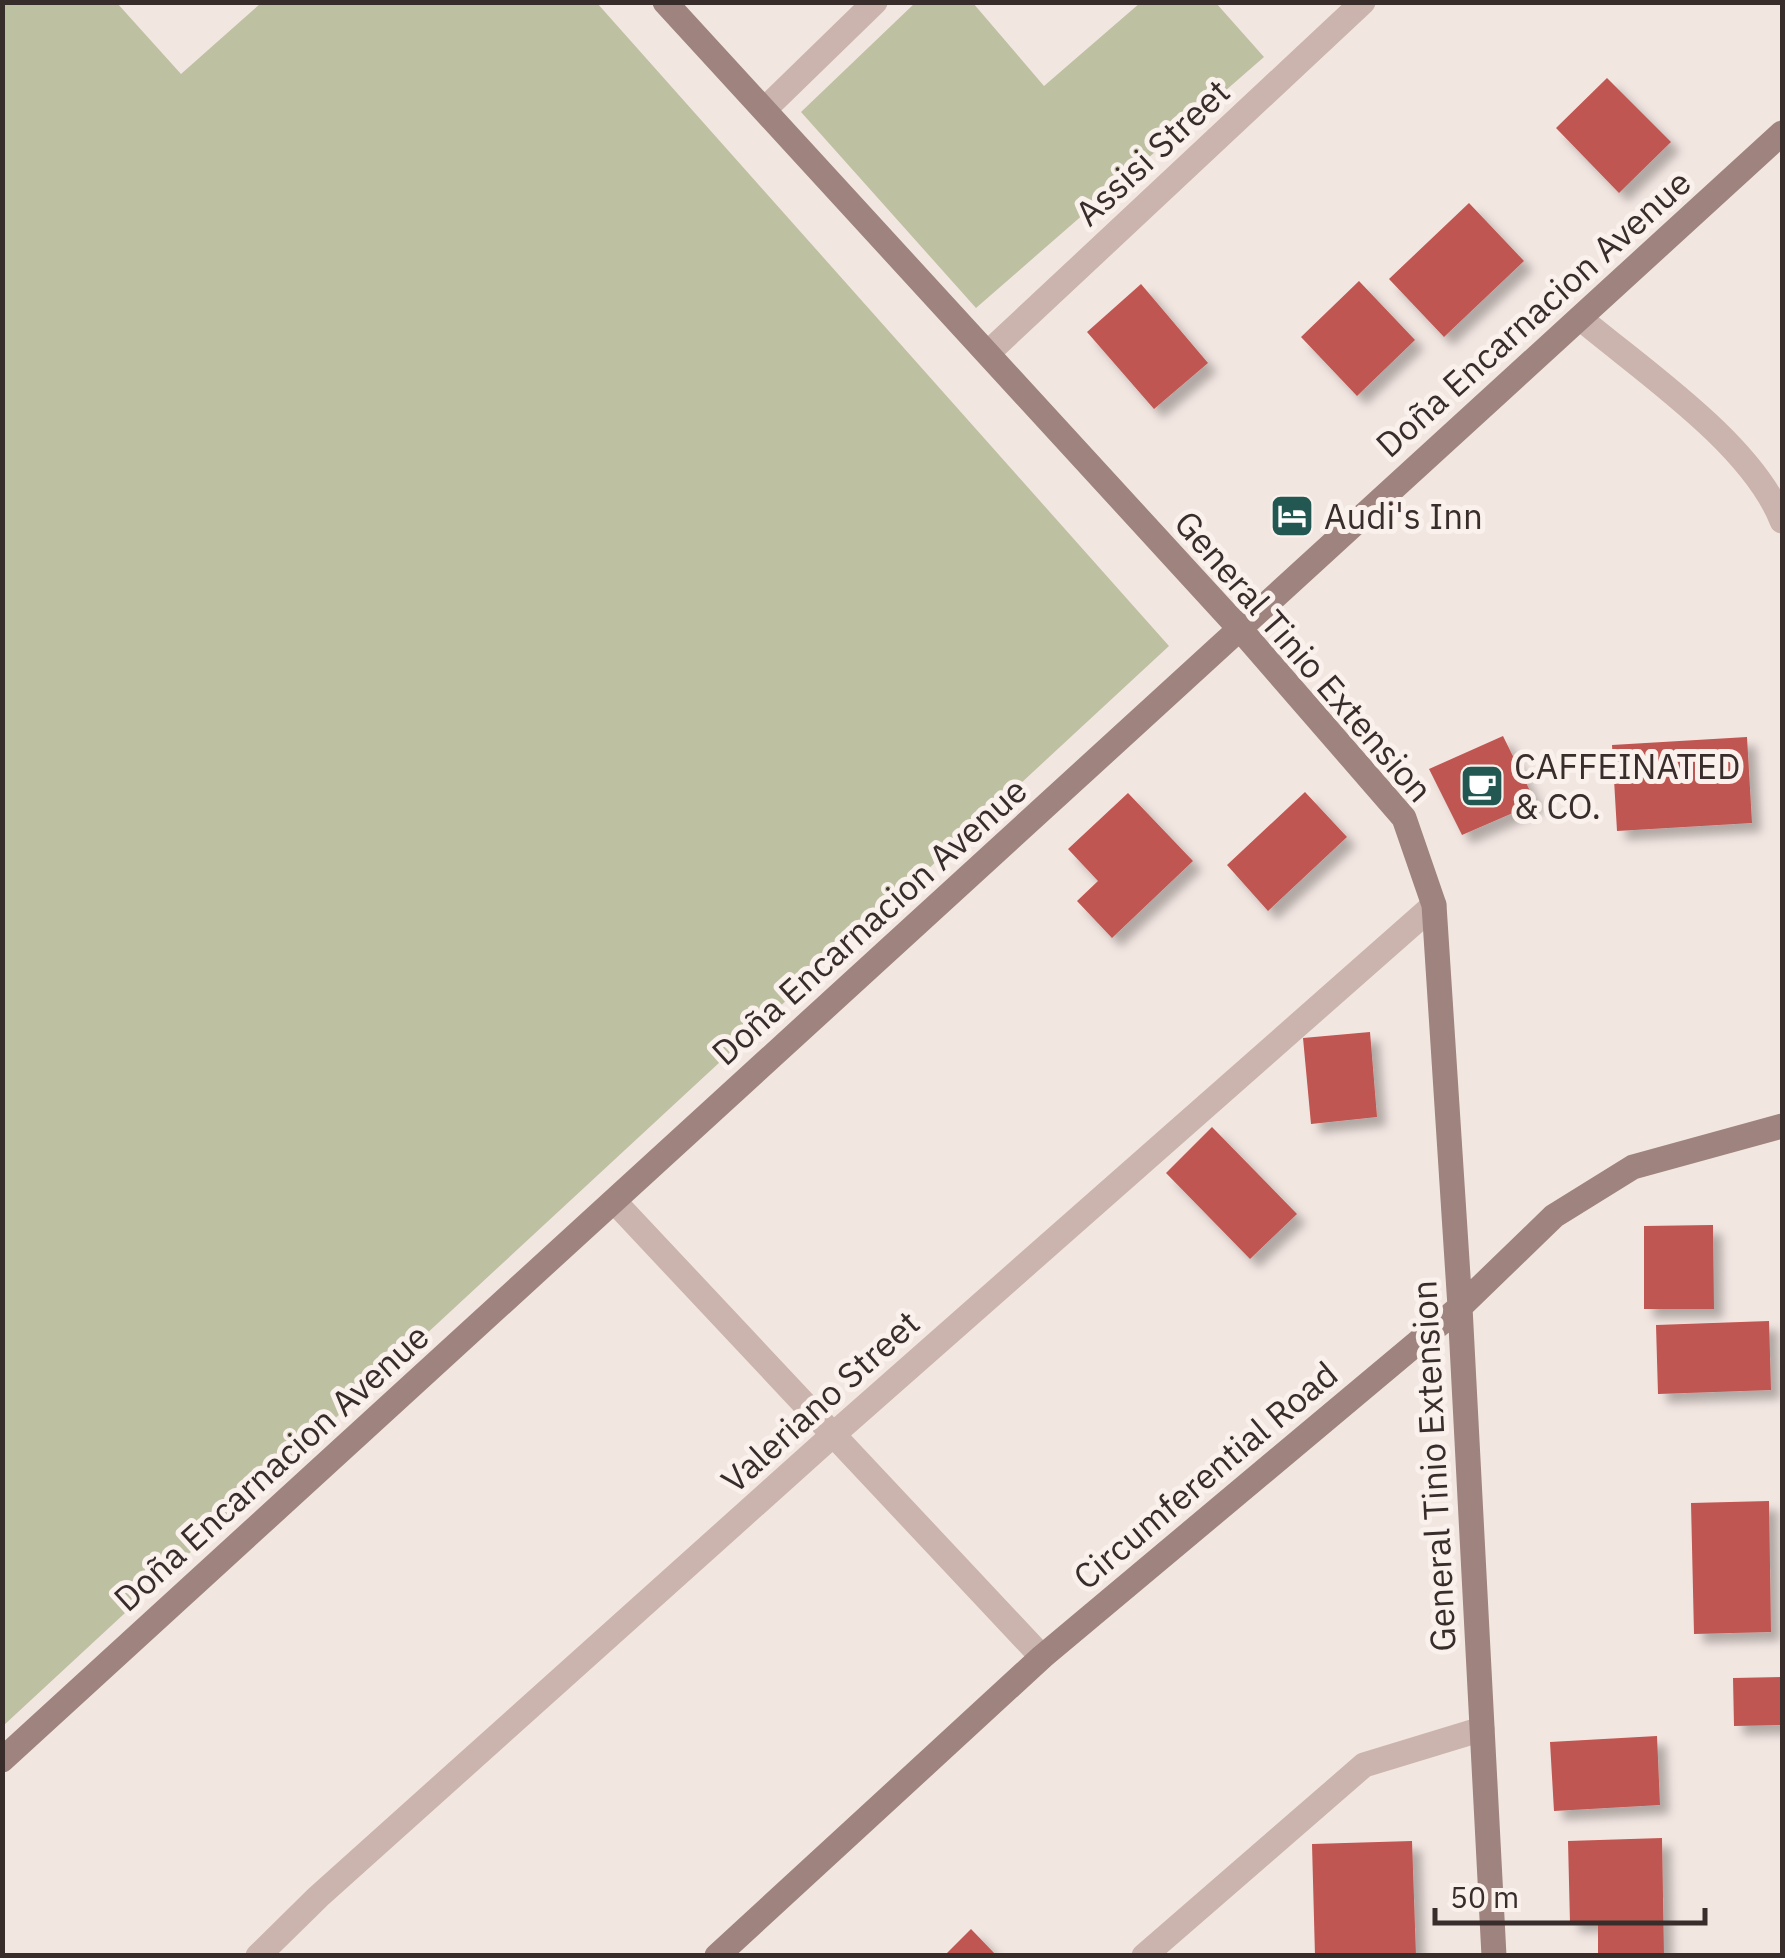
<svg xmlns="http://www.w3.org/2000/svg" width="1785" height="1958" font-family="'IBM Plex Sans',sans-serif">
	<defs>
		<filter id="shadow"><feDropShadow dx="9" dy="9" stdDeviation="5" flood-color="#0004"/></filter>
	</defs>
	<rect width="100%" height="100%" fill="#f2e6e1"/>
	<path fill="#bdc1a1" d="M3 2 117 3 181 74 261 3H597L1169 646 3 1726Z
		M916 2 973 3 1044 86 1140 3H1216L1264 57 976 308 801 112Z"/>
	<path fill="#bf5651" filter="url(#shadow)" d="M1607 78 1671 142 1619 193 1556 128Z
		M1469 203 1524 261 1444 337 1389 279Z
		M1359 281 1415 340 1357 396 1301 337Z
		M1141 284 1208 363 1154 409 1087 332Z
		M1503 736 1536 803 1462 835 1429 769Z
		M1747 737 1752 823 1617 831 1612 745Z
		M1305 792 1347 837 1268 911 1227 865Z
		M1128 793 1193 861 1112 938 1077 901 1098 881 1068 849Z
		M1370 1032 1377 1117 1311 1124 1303 1038Z
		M1212 1127 1297 1214 1250 1259 1166 1173Z
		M1713 1225 1714 1309H1644V1226Z
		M1769 1321 1771 1390 1658 1394 1656 1325Z
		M1769 1501 1771 1632 1694 1634 1691 1503Z
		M1782 1677V1725L1734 1726 1733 1678Z
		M1657 1736 1660 1805 1554 1811 1550 1742Z
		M1662 1838 1664 1956H1598V1923H1570L1568 1841Z
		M1412 1841 1416 1956H1315L1312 1844Z
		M971 1929 997 1956H944Z"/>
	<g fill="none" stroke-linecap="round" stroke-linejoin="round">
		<path stroke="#cab4ad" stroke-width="25" d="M765 109 875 2
			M1580 318C1643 371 1752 444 1782 521
			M989 352 1363 2
			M614 1201 1042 1657
			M258 1956 318 1897 834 1434 1434 905
			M1144 1956 1364 1765 1482 1729"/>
		<path stroke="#9e837e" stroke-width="25" d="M665 2 1240 629 1404 818 1434 905 1460 1307 1494 1956
			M2 1760 1782 133
			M717 1956 1042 1657 1460 1307 1554 1216 1633 1167 1782 1126"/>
	</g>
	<defs>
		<symbol id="hotel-square" viewBox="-11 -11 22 22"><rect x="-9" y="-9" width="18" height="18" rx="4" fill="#225851" stroke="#faf1ed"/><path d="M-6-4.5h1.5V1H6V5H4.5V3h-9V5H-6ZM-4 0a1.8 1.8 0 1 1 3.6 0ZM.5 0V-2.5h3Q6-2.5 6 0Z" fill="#fff"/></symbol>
		<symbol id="cafe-square" viewBox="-11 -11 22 22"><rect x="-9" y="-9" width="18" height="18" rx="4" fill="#225851" stroke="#faf1ed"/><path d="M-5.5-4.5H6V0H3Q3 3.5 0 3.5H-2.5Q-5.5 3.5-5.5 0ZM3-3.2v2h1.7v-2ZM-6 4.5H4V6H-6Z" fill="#fff"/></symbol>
	</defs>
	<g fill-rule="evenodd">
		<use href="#hotel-square" x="1267" y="491" width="50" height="50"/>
		<use href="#cafe-square" x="1457" y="761" width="50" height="50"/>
	</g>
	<g text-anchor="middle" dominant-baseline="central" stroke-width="10" stroke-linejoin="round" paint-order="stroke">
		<g font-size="35" fill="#392d2b" stroke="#faf1ed">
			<text transform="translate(1152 152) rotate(-43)">Assisi Street</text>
			<text transform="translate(1533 313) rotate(-42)">Doña Encarnacion Avenue</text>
			<text transform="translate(1304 656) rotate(49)">General Tinio Extension</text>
			<text transform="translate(869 921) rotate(-42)">Doña Encarnacion Avenue</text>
			<text transform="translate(820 1401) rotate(-42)">Valeriano Street</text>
			<text transform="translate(1433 1466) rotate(-93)">General Tinio Extension</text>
			<text transform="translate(271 1467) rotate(-42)">Doña Encarnacion Avenue</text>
			<text transform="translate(1205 1475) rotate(-40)">Circumferential Road</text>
		</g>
		<g font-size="35" fill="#392d2b" stroke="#faf1ed" text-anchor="start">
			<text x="1324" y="516">Audi's Inn</text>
			<text x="1514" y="766">CAFFEINATED<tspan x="1514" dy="40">&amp; CO.</tspan></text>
		</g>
	</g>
	<rect width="1785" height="1958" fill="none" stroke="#392d2b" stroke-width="10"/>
	<path d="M1435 1908v15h270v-15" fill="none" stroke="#392d2b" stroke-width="5"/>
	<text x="1450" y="1908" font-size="30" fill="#392d2b" stroke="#faf1ed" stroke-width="8" paint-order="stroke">50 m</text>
</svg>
